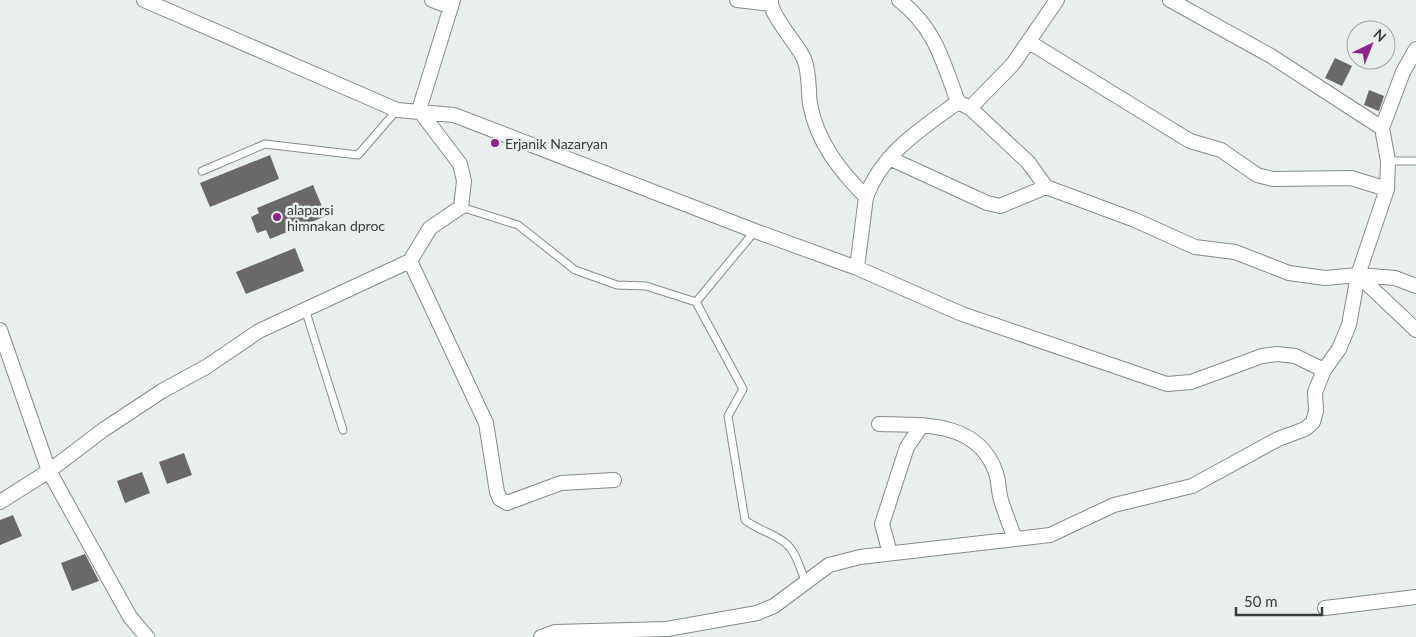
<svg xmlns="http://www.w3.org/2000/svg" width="1416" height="637" font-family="Lato,sans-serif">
	<rect width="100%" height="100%" fill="#e9efef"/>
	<path fill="#6b686b" d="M1335 58 1352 66 1342 86 1325 78Z
		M1369 90 1384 96 1379 111 1364 105Z
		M270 155 279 179 210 207 200 183Z
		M313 185 326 216 270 239 266 230 257 233 251 217 259 213 257 208Z
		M295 248 304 271 246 294 236 272Z
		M184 453 192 475 167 484 159 462Z
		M142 472 150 493 125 503 117 481Z
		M13 515 22 536 0 545V520Z
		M85 554 99 581 72 591 61 563Z"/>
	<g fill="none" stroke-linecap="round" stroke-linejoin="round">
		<defs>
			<path id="lane" d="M1388 161H1416
				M202 171 265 144 358 155 397 110
				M461 207 518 225 575 270 617 285 646 286 696 302 743 389 728 416 745 520C758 531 781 535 791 549 798 558 801 572 806 582
				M696 302 755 231
				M305 309 343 430"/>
			<path id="street" d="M144 0 397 110 454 115 755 231 857 268 962 314 1167 384 1191 382 1262 356 1277 354 1295 356 1324 370
				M432 0 451 7
				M737 0 770 4
				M771 0C769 15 798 44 804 59 810 73 808 90 810 104 817 142 840 171 866 197L857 268
				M899 0C936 29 942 60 958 102L970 108 1028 162 1046 187 1135 220 1195 247 1235 252 1289 273 1325 278 1358 275 1395 278 1416 286
				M1029 42 1190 141 1221 150 1257 175 1273 179 1351 178 1387 189
				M970 108 1013 64 1057 0
				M1382 128 1403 72 1416 49
				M889 158 987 203 1000 206 1046 187
				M866 197C882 153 921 129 958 102
				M410 261 486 423 497 492 500 499 507 503 561 483 614 480
				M1358 275 1416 330
				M0 330 49 471 130 617 147 637
				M879 424C923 425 976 421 995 470 999 479 998 490 1001 500 1005 513 1010 526 1015 539
				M0 502 49 471 103 430 162 391 206 367 259 331 410 261 430 228 461 207 464 181 460 164 419 110 453 0
				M890 553 882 524 907 447 922 425
				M1325 608 1416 597
				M541 637 555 632 667 629 757 613 774 606 829 565 860 557 1050 535 1114 505 1192 486 1278 439 1305 429 1313 422 1316 411 1315 392 1324 370 1339 349 1349 325 1358 275 1387 189 1388 161 1382 128 1271 56 1170 0"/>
		</defs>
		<use href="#lane" stroke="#868b8b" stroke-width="9"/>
		<use href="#street" stroke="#868b8b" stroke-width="16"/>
		<use href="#lane" stroke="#fff" stroke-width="7"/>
		<use href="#street" stroke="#fff" stroke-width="14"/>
	</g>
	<g fill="#8d258b" stroke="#e9efef" stroke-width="2">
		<circle cx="495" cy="143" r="5"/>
		<circle cx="277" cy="217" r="5"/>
	</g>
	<g text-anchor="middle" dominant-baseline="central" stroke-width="5" stroke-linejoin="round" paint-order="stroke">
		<g font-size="14" fill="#3a3c3c" stroke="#e9efef" text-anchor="start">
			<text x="505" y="143">Erjanik Nazaryan</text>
			<text x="287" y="209">alaparsi<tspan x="287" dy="16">himnakan dproc</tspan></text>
		</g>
	</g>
	<g transform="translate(1371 45) rotate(43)"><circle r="24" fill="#e9efef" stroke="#a3a7a7"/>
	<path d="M0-4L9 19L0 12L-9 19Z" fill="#8d258b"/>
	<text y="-8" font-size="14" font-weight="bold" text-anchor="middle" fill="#3a3c3c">N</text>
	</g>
	<path d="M1236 607v8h86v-8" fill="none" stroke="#3a3c3c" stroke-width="2.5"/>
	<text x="1244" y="607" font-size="15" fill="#3a3c3c" stroke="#e9efef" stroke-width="4" paint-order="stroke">50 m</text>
</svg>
